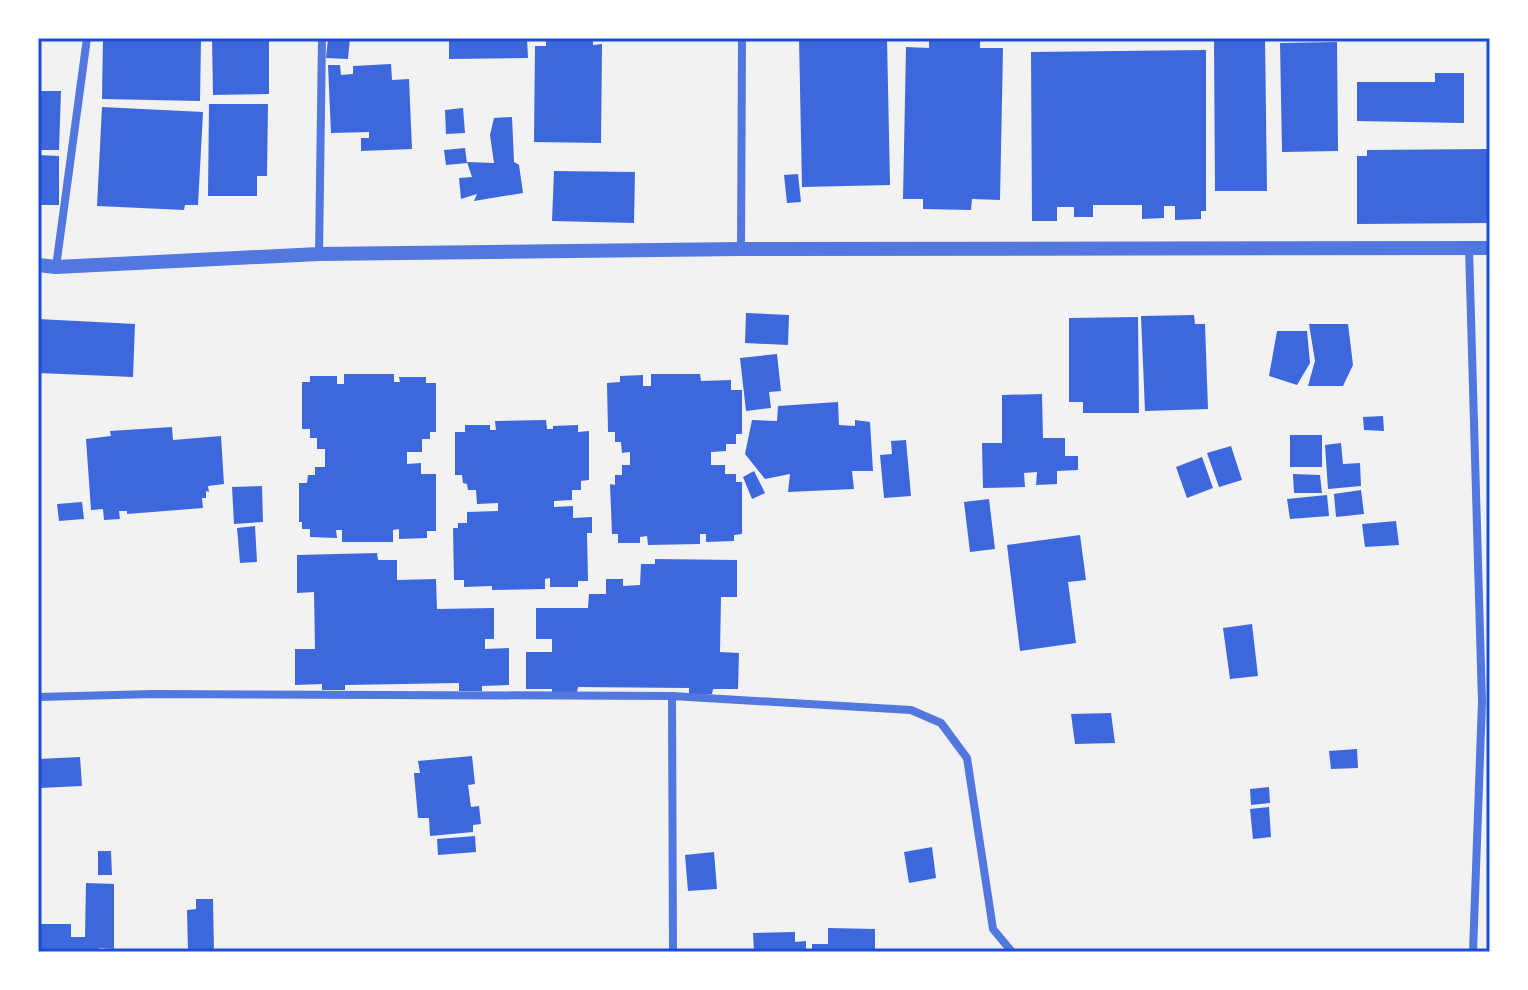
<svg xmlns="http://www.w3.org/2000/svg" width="1528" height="990" font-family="Lato,sans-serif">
	<rect width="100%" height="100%" fill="#f2f2f2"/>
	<path fill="#3d67dc" d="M103 38H201L200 101 102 99Z
		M212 38H269V94L213 95Z
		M328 38H350L348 59 326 58Z
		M449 38H527L528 58 449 59Z
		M546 38H593V45L602 44 601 143 534 142 535 46H546Z
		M799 38H887L890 185 802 187Z
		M1214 38H1265L1267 191H1215Z
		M929 39 980 40V48H1003L1000 200 972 199 971 210 923 209V199H903L906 47 929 48Z
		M1337 42 1338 151 1282 152 1280 43Z
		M1206 50V211H1201V219L1175 220V206H1164V218L1142 219V205H1093V217H1074V207H1057V221H1032L1031 52Z
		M391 64 392 80 409 79 412 149 361 151V138H369V132L331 133 328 65H340L341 75 353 74V66Z
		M1435 73H1464V123L1357 121V82H1435Z
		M38 91H61L59 150H38Z
		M209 104H268L267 176H257V196H208Z
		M102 107 203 112 198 205H185L184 210 97 206Z
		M463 108 465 133 446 134 445 110Z
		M512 117 514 162 519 165 523 193 474 201 477 194 461 199 459 178 472 177 467 162 494 163 490 135 494 118Z
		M465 148 467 163 446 165 444 150Z
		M1490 149V223L1357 224V156H1367V150Z
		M38 155 59 156V205H38Z
		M554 171 635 172 634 223 552 221Z
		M798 174 801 202 787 203 784 175Z
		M746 313 789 315 788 345 745 343Z
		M1194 315 1195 324H1205L1208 409 1145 411 1141 316Z
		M1138 317 1139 413H1083V402H1069V318Z
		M38 319 135 324 133 377 38 373Z
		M1309 324H1348L1353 365 1343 386H1308L1315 361Z
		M1277 331H1307L1310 363 1297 385 1269 376Z
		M777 354 781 391 769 392 771 408 746 411 740 358Z
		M344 374H394V382H400L399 377H426V383H436V432H430V439H422V452H407V464L421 463V474H436V531H427V538L399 539V529L393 530V542H342V530H336L337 538 310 537V529H302V522H299V483H307L308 475H315V467H325V449H317V438H310V429H302V382H310V376H337V384H344Z
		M651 374H700L701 381 731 380V390H742V434H736V444H726V451L711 452V465H725V474H736V482H742V534L734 535V541L706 542V534H700V544L648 545 647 536 640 537V543H618V534H612L610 484 615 485V475H622V465H630V452L622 453 621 442H615V432H608L607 383 620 382V376L643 375V386H651Z
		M1042 394 1043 438H1065V456H1078V470L1057 471V484L1036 485 1037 472 1024 473 1025 487 983 488 982 443H1002V395Z
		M838 402 839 425 855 426V420L870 422 873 471H852L854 489 788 492 790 474 765 479 745 454 752 420 777 421 778 406Z
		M1383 416 1384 431 1364 430 1363 417Z
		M546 420 547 429H553V426L578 425V432L589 431V480L581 481V490H572V500L554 501V507L573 506V518L592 517V533H587L588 581H578V587H550V578L545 579V589L492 590V586L464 587V580H454L453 528H458V523H467V512L498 511V503L477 504 476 490H468L467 484 463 483 462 475H455V432H465V425H490V430H496L495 421Z
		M172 427 173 440 221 436 224 484 208 486 209 492 206 491V498H202L203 508 127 514V511H119L120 519 104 520 103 509 91 510 86 439 111 436 110 431Z
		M1290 435H1322V467H1290Z
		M906 440 911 496 884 498 880 455 892 454 891 441Z
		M1341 443 1343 464 1360 463 1361 486 1328 489 1325 445Z
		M1231 446 1242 480 1219 487 1207 453Z
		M1202 457 1213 488 1187 498 1176 467Z
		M754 471 765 493 752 499 743 477Z
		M1293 474 1320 475 1322 493H1294Z
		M262 486 263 522 234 524 232 487Z
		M1361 490 1364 514 1336 517 1334 494Z
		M1327 495 1329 516 1290 519 1287 499Z
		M989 499 995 549 970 552 964 502Z
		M82 502 84 519 59 521 57 504Z
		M1396 521 1399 545 1365 547 1362 524Z
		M255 526 257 562 240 563 237 528Z
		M1080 535 1086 580 1068 582 1076 643 1020 651 1007 545Z
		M377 553 378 560H397V580L436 579 437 609 494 608V639H485V649L509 648V685L482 686V691H459V683L345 685V690H322V684L295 685V649H315L314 592 297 593V555Z
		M655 559 737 560V597H721L720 652 739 653 738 689H713L712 694H689V688L578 687 577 692H552V689H526V652H552V639H536V608H588L589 594H606V579H623V586L640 585 641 564H655Z
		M1252 624 1258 676 1230 679 1223 628Z
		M1111 713 1115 743 1075 744 1071 714Z
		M1357 749 1358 768 1331 769 1329 751Z
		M472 756 475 784 468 785 471 807 479 806 481 824 473 825V832L430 836 429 818H418L414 773H420L418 761Z
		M80 757 82 786 40 788 38 759Z
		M1269 787 1270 803 1251 805 1250 789Z
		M1269 807 1271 837 1253 839 1250 809Z
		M475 836 476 852 438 855 437 839Z
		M932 847 936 878 909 883 904 852Z
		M98 851H111L112 875H98Z
		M714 852 717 889 688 891 685 855Z
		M86 883 114 884V949L99 948V952H38V924H71V937H85Z
		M196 899H213L214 952H188L187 910 196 909Z
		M828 928 875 929V952H812V944H828Z
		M795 932V942L806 941V952H754L753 933Z"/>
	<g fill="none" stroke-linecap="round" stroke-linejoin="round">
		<path stroke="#5277de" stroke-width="8" d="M1469 248 1482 702 1473 952
			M741 249 742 38
			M319 254 322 38
			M56 267 87 38
			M672 696 673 952
			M38 697 153 694 672 696 911 710 941 723 967 758 993 929 1012 952"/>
		<path stroke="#5277de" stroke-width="14" d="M38 265 56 267 319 254 741 249 1490 248"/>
	</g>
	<rect width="1528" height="990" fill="none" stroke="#ffffff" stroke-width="80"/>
	<rect x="40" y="40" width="1448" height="910" fill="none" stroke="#1d4ed8" stroke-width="3"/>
</svg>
